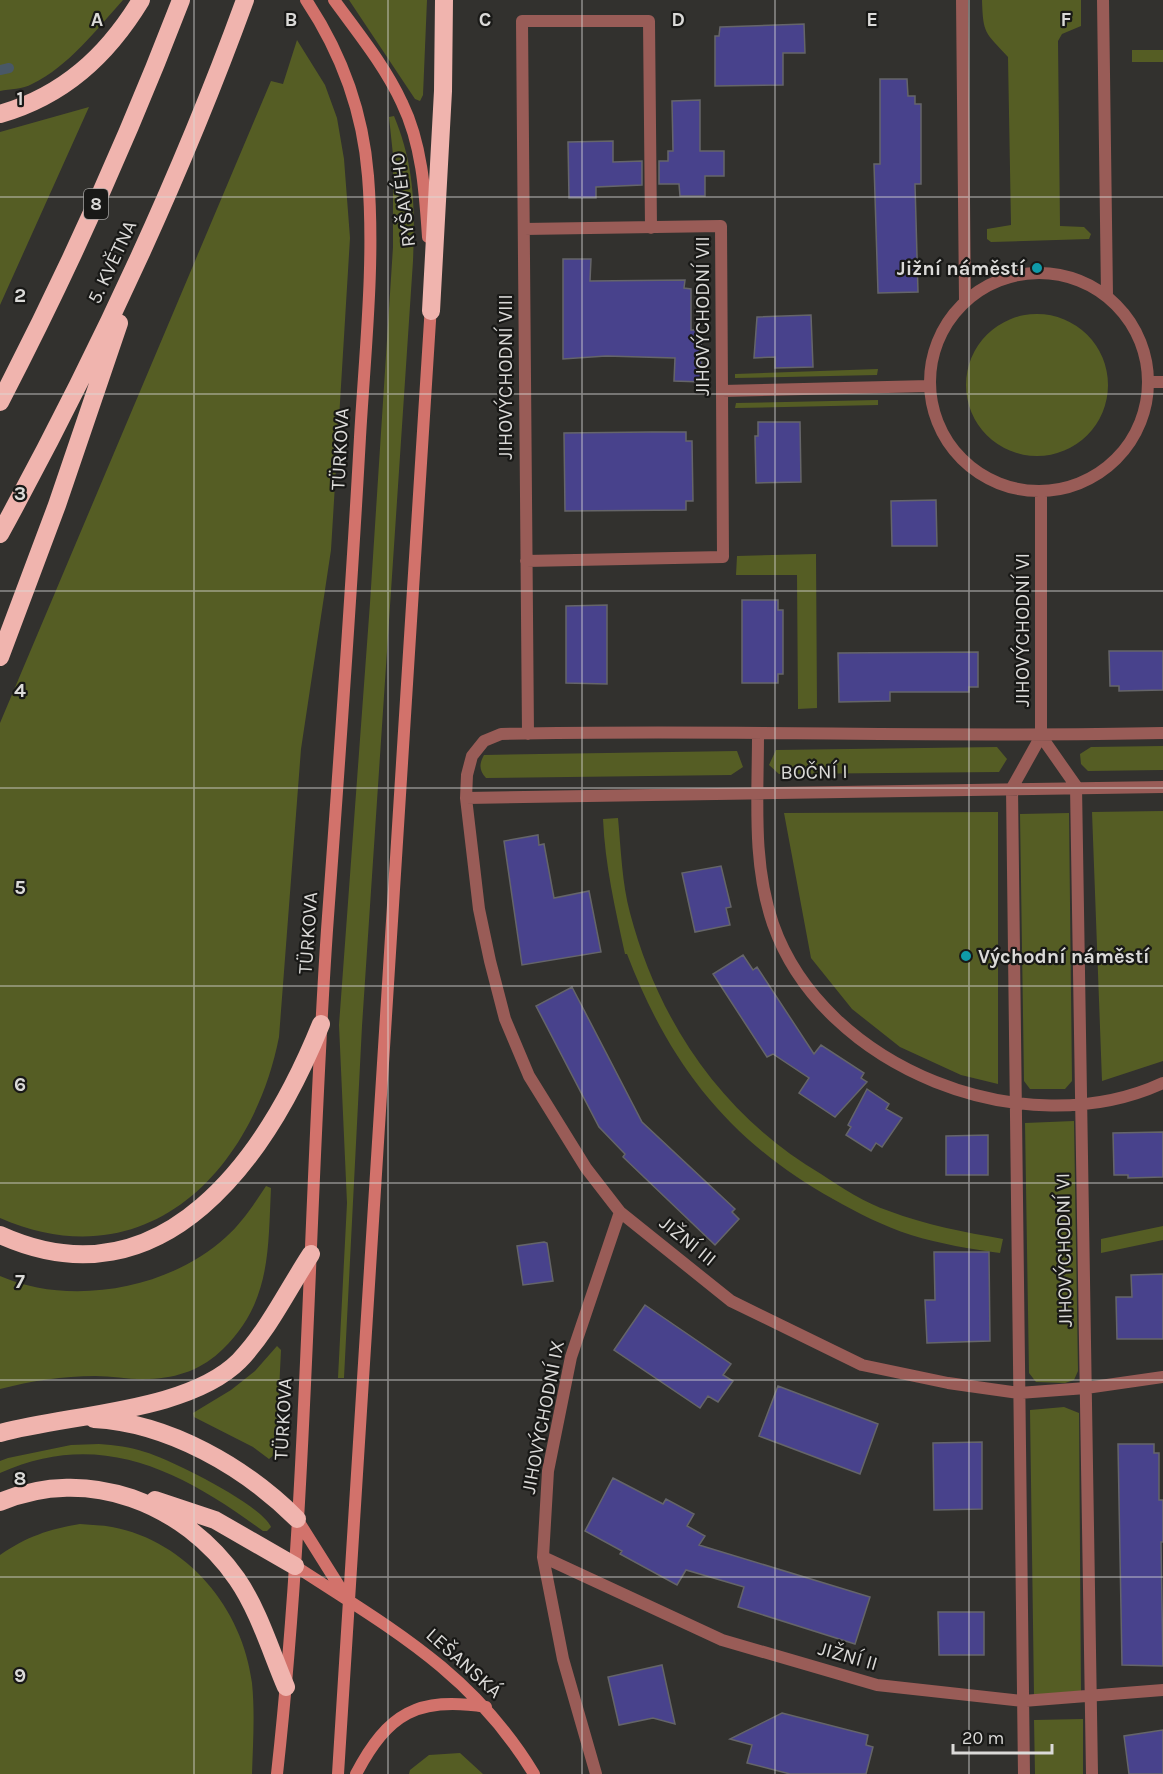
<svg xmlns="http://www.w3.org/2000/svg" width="1163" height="1774" font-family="Karla,sans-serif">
	<rect width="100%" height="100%" fill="#32312e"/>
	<path fill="#555d24" d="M0 0H123C96 30 69 66 32 84 23 89 10 89 0 91Z
		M349 0H427L423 95 420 101 415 99Z
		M982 0H1081V26L1062 34 1058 41 1060 226 1084 227 1091 234 1089 239 991 242 987 239V229L1011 225 1008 57C985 32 983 34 982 0Z
		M297 40 325 85 337 118 344 159 350 238 331 550 301 749 279 1037C252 1174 144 1281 0 1218V723L271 81 283 84Z
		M1132 50H1163V62H1132Z
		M89 107 0 305V132Z
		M394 116C415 167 415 207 413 261L362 1026 344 1378H338L347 1203 339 1025 370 603 393 247V155L389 117Z
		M966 385a71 71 0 1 1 142 0a71 71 0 1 1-142 0Z
		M878 369 877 375 735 378V374Z
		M878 400V405L735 408 736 403Z
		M816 554 817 708 798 709 797 575H736L737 556Z
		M1163 746V770L1088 771 1081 764 1080 754 1091 747Z
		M997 747 1007 759 999 772 779 774 769 765 776 750Z
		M737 751 743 767 731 775 486 778C479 770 479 764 484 755Z
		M1163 811V1061L1102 1081 1092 812Z
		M998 812V1084L961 1075 900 1047 852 1009 811 958 784 813Z
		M1069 813 1072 1081 1065 1089H1030L1024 1081 1020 814Z
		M618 818C621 850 622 883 630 913 659 1023 723 1116 821 1174 842 1188 865 1203 889 1211 926 1225 964 1232 1003 1239L1000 1253C971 1249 940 1244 911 1235 883 1226 858 1213 833 1199 729 1141 669 1064 627 954H625C615 908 605 865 603 819Z
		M1074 1121 1078 1371 1074 1380 1065 1383 1036 1382 1029 1373 1025 1123Z
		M266 1186 271 1188C268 1250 271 1302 223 1349 203 1369 178 1378 149 1379 131 1380 113 1376 95 1376 63 1376 31 1381 0 1389V1276C70 1307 170 1289 226 1237 242 1223 254 1204 266 1186Z
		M1163 1226V1240L1101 1253V1239Z
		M277 1346 281 1350 276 1453 269 1459 253 1447 194 1417 193 1413 231 1390 255 1371Z
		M1064 1407 1079 1413 1081 1691 1034 1695 1030 1410Z
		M99 1444C115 1445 130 1447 145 1452 170 1459 262 1505 271 1527L267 1531H263C181 1471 101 1428 0 1473V1461L8 1458 71 1445Z
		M80 1524C91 1525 102 1525 112 1527 187 1541 243 1609 252 1683 255 1713 253 1743 252 1774H0V1555C26 1537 49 1529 80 1524Z
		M1083 1719V1774H1035L1034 1720Z
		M460 1753 483 1774H409L410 1770 429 1755Z"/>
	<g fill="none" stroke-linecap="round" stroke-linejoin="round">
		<path stroke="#495866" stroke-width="10" d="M0 70 9 68"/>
	</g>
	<path fill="#48428c" stroke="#656569" stroke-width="1.5" d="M804 24 805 53H783V85L715 86V36H719L720 27Z
		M880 79H907L908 96H915V104H921V184H915L918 292 878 293 874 164H880Z
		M700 100V151H724V176H705V196H680L679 184H659V161H668V151H673L672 101Z
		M613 141V162L642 161V185L596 187V198H569L568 142Z
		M563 259H591L590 281 685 280 684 288 691 289V330H701L702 382 674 381 675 358 606 356 563 359Z
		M811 315 813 367 775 368V357L754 358 757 317Z
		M758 422H800L801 482 756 483 755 436H758Z
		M651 432H686V441H692L693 501H686V510L565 511 564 433Z
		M936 500 937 546H892L891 501Z
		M742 600H778V610H783V674H778V683H742Z
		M607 605V684L566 683V606Z
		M1109 651H1163V690L1119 691V686H1110Z
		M978 652V687H969V692H890V701L839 702 838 653Z
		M538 835 539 845 544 844 554 898 589 891 601 952 522 965 504 841Z
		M721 866 731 907 726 908 730 925 695 932 682 873Z
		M743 955 753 970 757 967 814 1054 821 1045 864 1073 861 1078 867 1082 835 1117 799 1093 809 1078 773 1054 767 1057 713 974Z
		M572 987 642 1122 735 1209 732 1212 739 1219 715 1245 623 1157 625 1154 599 1127 536 1006Z
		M867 1089 889 1104 886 1109 902 1118 882 1147 876 1143 871 1151 846 1135 851 1127 848 1125Z
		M1163 1132V1177L1128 1178V1175H1114L1113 1133Z
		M988 1135V1175H946V1136Z
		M544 1242 547 1243 553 1281 523 1285 517 1246Z
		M934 1252H989L990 1341 927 1343 925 1300H935Z
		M1163 1274V1339H1117L1116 1297H1132L1131 1275Z
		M645 1305 731 1364 723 1375 733 1381 718 1402 708 1396 700 1408 614 1350Z
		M778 1386 878 1424 860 1474 759 1436Z
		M982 1442V1509L934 1510 933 1443Z
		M1118 1444H1154V1453H1159V1500H1163V1542H1161L1163 1666 1122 1665Z
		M613 1478 663 1504 666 1499 694 1514 687 1526 705 1536 699 1545 870 1597 855 1644 738 1607 744 1587 686 1570 677 1585 620 1554 622 1551 585 1531Z
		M938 1612H984V1655H939Z
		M662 1665 675 1724 653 1718 619 1725 608 1677Z
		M782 1713 868 1735 866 1745 873 1747 866 1774H790L747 1763 752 1745 730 1739Z
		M1163 1730V1774H1129L1124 1736Z"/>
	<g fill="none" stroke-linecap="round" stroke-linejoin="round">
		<path stroke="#995c57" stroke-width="12" d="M962 0 965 301
			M1103 0 1107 295
			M524 229 721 226 723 557 526 561
			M930 382a109 109 0 1 1 218 0a109 109 0 1 1-218 0Z
			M1149 382H1163
			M722 391 929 386
			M1163 733C942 738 722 729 501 734L484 741 472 756 467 775 466 798 479 909 490 961 505 1019 529 1076 586 1168 620 1212 731 1301 862 1365 948 1383 1019 1393 1086 1388 1163 1377
			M528 734 522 21H649L651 228
			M758 735C758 798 752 863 773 924 824 1069 1025 1147 1163 1083
			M1041 736 1076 786 1092 1774
			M466 798 1163 787
			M543 1557 722 1640 877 1685 1023 1701 1163 1690
			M596 1774 563 1659 543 1557 548 1471 571 1357 620 1212
			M1024 1774 1012 788 1041 736V492"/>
		<path stroke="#d2726b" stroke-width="12" d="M334 0C358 33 385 66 402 103 422 144 425 192 428 237
			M297 1519 346 1597
			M295 1566C390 1628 473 1673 534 1774
			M277 1774C308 1494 308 1211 327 930 339 766 351 601 360 437 365 351 375 262 368 176 363 112 342 54 306 0
			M338 1774 431 305
			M356 1774C388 1713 418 1696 486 1707"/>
		<path stroke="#f0b4ae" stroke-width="18" d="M0 114C63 96 107 56 141 0
			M431 311 443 91 444 0
			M0 402C68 271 128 138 181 0
			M0 534C94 362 178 184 245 0
			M0 657 57 505 119 323
			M0 1235C164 1309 268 1155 321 1024
			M94 1419C169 1423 245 1467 297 1519
			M0 1433C69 1414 188 1412 239 1361 268 1331 288 1289 311 1254
			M155 1500 215 1520 295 1566
			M0 1502C88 1465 184 1503 237 1579 259 1611 271 1652 286 1687"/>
	</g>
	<path fill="none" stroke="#dbdad8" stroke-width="1.5" stroke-opacity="0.55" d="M194 0V1774M388 0V1774M582 0V1774M775 0V1774M969 0V1774M0 197H1163M0 394H1163M0 591H1163M0 788H1163M0 986H1163M0 1183H1163M0 1380H1163M0 1577H1163"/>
	<g fill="#0f9aa8" stroke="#191917" stroke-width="2">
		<circle cx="1037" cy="268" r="6"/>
		<circle cx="966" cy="956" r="6"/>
	</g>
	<g text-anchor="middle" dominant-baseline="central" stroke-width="4.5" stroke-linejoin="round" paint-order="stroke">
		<rect fill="#191917" stroke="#a1a09e" stroke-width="1.5" x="84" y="189" width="24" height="30" rx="4.5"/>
		<g font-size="18" font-weight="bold" fill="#dbdad8">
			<text x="96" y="204">8</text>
		</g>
		<g font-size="20" fill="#dbdad8" stroke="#191917">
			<text transform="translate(403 200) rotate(-97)">RYŠAVÉHO</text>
			<text transform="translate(112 262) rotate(-65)">5. KVĚTNA</text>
			<text transform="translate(702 316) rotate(-90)">JIHOVÝCHODNÍ VII</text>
			<text transform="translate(505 377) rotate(-90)">JIHOVÝCHODNÍ VIII</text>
			<text transform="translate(340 449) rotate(-87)">TÜRKOVA</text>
			<text transform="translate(1022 630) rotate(-90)">JIHOVÝCHODNÍ VI</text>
			<text transform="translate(814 772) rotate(-1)">BOČNÍ I</text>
			<text transform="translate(308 933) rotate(-86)">TÜRKOVA</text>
			<text transform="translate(688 1241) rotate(39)">JIŽNÍ III</text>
			<text transform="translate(1064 1250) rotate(-91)">JIHOVÝCHODNÍ VI</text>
			<text transform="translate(543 1417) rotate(-79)">JIHOVÝCHODNÍ IX</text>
			<text transform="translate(283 1419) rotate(-87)">TÜRKOVA</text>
			<text transform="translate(848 1656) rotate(16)">JIŽNÍ II</text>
			<text transform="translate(464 1663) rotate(42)">LEŠANSKÁ</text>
		</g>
		<g font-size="20" font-weight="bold" fill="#dbdad8" stroke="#191917" text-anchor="end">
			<text x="1025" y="268">Jižní náměstí</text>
			<text x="978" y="956" text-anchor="start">Východní náměstí</text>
		</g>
	</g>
	<g font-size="20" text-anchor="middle" font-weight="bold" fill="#dbdad8" stroke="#191917" stroke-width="4.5" stroke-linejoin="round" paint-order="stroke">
		<text x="97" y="26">A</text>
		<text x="291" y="26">B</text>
		<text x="485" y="26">C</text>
		<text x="678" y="26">D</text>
		<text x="872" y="26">E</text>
		<text x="1066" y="26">F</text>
		<text x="20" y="105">1</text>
		<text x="20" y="302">2</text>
		<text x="20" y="500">3</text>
		<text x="20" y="697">4</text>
		<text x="20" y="894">5</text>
		<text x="20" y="1091">6</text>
		<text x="20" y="1288">7</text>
		<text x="20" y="1485">8</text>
		<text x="20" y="1682">9</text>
	</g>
	<path d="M953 1744v9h99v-9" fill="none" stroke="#dbdad8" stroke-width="3"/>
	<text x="962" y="1744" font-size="18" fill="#dbdad8" stroke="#191917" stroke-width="4.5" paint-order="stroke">20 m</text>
</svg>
